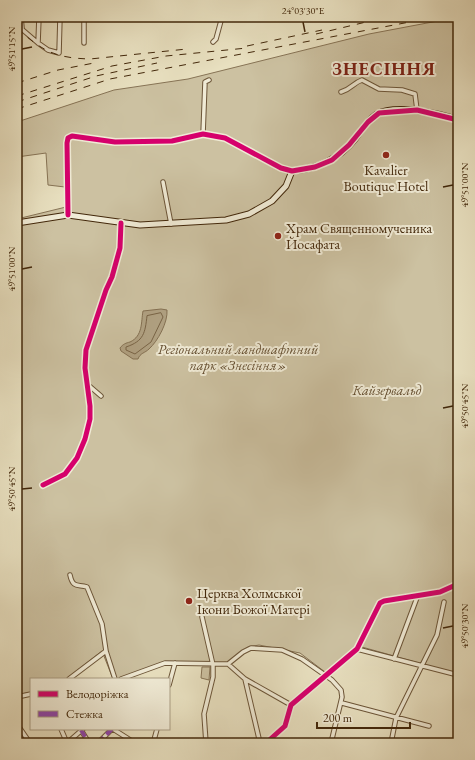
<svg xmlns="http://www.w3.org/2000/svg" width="475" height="760" font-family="'EB Garamond',serif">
	<rect width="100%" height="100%" fill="#e8e0c0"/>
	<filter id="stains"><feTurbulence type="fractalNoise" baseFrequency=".005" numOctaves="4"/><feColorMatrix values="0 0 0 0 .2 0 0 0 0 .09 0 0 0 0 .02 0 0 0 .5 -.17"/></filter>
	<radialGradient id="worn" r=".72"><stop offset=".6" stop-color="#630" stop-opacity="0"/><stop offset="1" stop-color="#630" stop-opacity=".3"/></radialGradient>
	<path fill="#ccc1a1" stroke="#877456" d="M443 20H458V674L362 647 353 649 325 672 300 653 259 645 248 647 226 663 164 662 123 679H113L102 651 66 679H31V692L17 695V219L66 207 65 187 48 185 46 153 17 157V122L114 90 188 79 369 34Z
		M202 667H210L209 680 201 678Z"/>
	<path fill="#b0a182" stroke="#847052" d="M161 309 167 310C168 322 158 341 149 349 145 353 140 353 138 359H133L121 351 120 348C123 344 126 343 130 342 143 336 141 322 143 311Z"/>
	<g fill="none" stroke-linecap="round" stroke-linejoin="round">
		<path stroke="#796446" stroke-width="1" d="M161 313 163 317 151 342 135 354 126 350V347C144 341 145 333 147 316Z"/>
		<defs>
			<path id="street" d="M21 17 22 28
				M17 25 38 43 48 50 59 53 60 17
				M213 42 216 39 222 17
				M38 43 39 17
				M84 43V17
				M341 92C352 89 353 83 362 80L379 89 402 90 415 94 417 110
				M203 134 205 82 209 80
				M163 182 171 224
				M68 215 67 143 68 138 72 136 115 142 172 141 203 134 225 138 281 168 292 171
				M87 384 101 396
				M43 485 65 474 77 458 85 439 90 419V406L85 368 86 350 106 290 112 277 120 248 121 223
				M70 575C73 589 78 584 87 587L102 624 106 651 115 679
				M202 617 213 665V677L204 714 206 743
				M357 649 458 675
				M394 659 418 595
				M228 664 243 652 251 648 282 650 302 659 332 680 341 690 342 697 331 743
				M69 679 106 651
				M121 679 165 663 228 664 245 679 291 705
				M245 679 260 743
				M169 685 175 663
				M17 697 31 694
				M342 703 429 726
				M17 724 30 743
				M61 729 67 743
				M113 729 135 743
				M81 730 89 743
				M67 743 83 729
				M98 743 112 729
				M151 743 154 740 157 729
				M266 743 285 726 291 705 357 649 380 603 384 601 440 592 458 584
				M391 743 396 718 437 635 444 602"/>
			<path id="secondary" d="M17 223 68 215 140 225 226 220 249 214 272 201 286 186 292 171C318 169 339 159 355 139 361 130 368 120 377 114 395 104 440 113 458 120"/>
		</defs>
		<use href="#street" stroke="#6c5538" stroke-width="5.5"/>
		<use href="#secondary" stroke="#42270a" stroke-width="7"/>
		<use href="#street" stroke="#f0ebd6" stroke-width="3.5"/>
		<use href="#secondary" stroke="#f0ebd6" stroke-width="5"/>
		<path stroke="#42270a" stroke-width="1" stroke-dasharray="7 7" stroke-linecap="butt" d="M17 28C42 51 55 58 90 59L187 49
			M316 34 387 17
			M247 46 322 30
			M17 63 18 62
			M17 83 58 70 94 63
			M17 96 112 66 166 56 247 48
			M17 102 96 76 157 63
			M17 109 110 79 436 17"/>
		<path stroke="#8e44ad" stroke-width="4" stroke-dasharray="8 4" stroke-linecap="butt" d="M81 730 89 743
			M98 743 112 729"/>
		<defs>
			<path id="cycleway" d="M68 215 67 143 68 138 72 136 115 142 172 141 203 134 225 138 281 168 292 171 315 167 332 160 349 145 368 122 379 113 417 110 458 120
				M43 485 65 474 77 458 85 439 90 419V406L85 368 86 350 106 290 112 277 120 248 121 223
				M266 743 285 726 291 705 357 649 380 603 384 601 440 592 458 584"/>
		</defs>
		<use href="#cycleway" stroke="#f0ebd6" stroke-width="8"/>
		<use href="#cycleway" stroke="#d6006c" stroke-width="5"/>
	</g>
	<path fill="none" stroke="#42270a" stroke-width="1.5" d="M303 22 305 32M22 49 32 47M443 187 453 185M22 269 32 267M443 408 453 406M22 489 32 488M443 628 453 626"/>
	<g fill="#8f2418" stroke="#f0ebd6" stroke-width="1.5">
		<circle cx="386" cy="155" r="4"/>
		<circle cx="278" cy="236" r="4"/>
		<circle cx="189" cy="601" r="4"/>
	</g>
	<g text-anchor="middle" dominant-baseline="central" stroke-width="4" stroke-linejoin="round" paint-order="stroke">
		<g font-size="14" fill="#42270a" stroke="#f0ebd6" text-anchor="start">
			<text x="386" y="170" text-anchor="middle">Kavalier<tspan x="386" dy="16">Boutique Hotel</tspan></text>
			<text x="286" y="228">Храм Священномученика<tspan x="286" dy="16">Йосафата</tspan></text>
			<text x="197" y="593">Церква Холмської<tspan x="197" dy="16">Ікони Божої Матері</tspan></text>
		</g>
		<g font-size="14" font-style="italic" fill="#644e30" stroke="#f0ebd6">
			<text x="238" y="349">Регіональний ландшафтний<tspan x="238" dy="16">парк «Знесіння»</tspan></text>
			<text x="387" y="390">Кайзервальд</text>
		</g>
		<g font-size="18" font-weight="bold" letter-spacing="1" fill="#7a1f14" stroke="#f0ebd6">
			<text x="384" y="68">ЗНЕСІННЯ</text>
		</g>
	</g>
	<rect width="475" height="760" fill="none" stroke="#e8e0c0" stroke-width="44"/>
	<rect x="30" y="678" width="140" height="52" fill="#f0ebd6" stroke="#aa9d84"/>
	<rect x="38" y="691" width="20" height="6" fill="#d6006c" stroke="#aa9d84"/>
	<text x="66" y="698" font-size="12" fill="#42270a">Велодоріжка</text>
	<rect x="38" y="711" width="20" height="6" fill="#8e44ad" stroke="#aa9d84"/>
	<text x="66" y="718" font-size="12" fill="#42270a">Стежка</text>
	<path d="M317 722v6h93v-6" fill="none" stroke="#42270a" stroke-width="2"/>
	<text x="323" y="722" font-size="12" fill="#42270a" stroke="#f0ebd6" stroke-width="3" paint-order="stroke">200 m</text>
	<rect x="22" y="22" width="431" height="716" fill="none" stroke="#42270a" stroke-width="1.5"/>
	<g font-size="10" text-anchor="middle" fill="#42270a">
		<text x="303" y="14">24°03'30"E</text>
		<text transform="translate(11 49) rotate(-90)" y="4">49°51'15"N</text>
		<text transform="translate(464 185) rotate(-90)" y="4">49°51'00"N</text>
		<text transform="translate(11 269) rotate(-90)" y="4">49°51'00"N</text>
		<text transform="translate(464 406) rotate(-90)" y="4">49°50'45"N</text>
		<text transform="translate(11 489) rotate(-90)" y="4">49°50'45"N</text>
		<text transform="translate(464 626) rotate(-90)" y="4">49°50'30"N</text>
	</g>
	<rect width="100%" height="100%" filter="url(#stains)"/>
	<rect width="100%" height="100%" fill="url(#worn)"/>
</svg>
